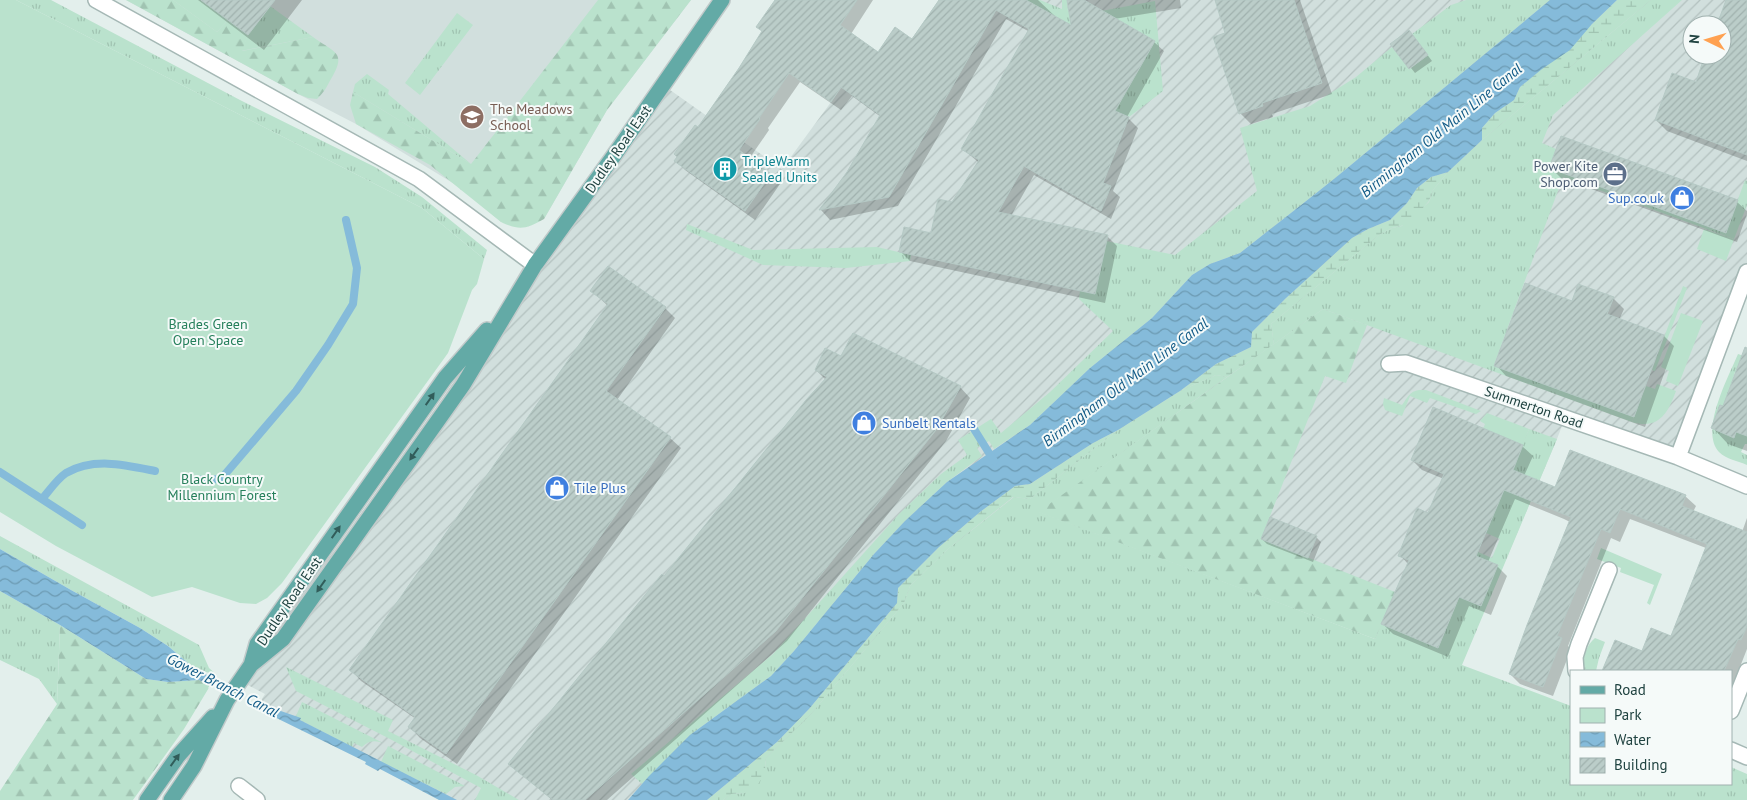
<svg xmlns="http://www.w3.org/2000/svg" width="1747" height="800" font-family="'PT Sans',sans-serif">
	<defs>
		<pattern id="industrial-furrows" width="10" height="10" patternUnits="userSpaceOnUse" patternTransform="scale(1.25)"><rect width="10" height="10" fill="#d1dfdd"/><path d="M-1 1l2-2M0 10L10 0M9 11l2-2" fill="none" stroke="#b3c1bf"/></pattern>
		<pattern id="grass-tufts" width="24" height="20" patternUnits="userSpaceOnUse" patternTransform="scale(1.25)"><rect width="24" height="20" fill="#bae2cd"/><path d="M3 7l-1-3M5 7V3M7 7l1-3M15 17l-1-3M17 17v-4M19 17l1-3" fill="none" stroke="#a0c3b1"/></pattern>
		<pattern id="forest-firs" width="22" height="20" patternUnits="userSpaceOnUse" patternTransform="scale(1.25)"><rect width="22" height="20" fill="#bae2cd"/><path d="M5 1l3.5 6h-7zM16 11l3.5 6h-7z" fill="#a0c3b1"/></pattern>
		<pattern id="wetland-marsh" width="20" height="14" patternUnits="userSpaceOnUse" patternTransform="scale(1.25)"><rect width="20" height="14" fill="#bae2cd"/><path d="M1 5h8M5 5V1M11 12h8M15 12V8" fill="none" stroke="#a0c3b1"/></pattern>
		<pattern id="water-waves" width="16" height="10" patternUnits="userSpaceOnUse" patternTransform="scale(1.25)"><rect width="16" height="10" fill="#85bbda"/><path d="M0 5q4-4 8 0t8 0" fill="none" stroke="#6c9ab2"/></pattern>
		<pattern id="building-hatch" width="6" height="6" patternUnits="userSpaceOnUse" patternTransform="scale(1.25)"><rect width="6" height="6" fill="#bbcdc9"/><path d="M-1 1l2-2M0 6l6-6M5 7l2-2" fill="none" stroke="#a0b1ae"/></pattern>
	</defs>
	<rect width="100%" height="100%" fill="#e3efec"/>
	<path fill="#d1dfdd" d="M126 0H691L607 110 544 219 501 222 461 188 356 124 298 94Z"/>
	<path fill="url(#industrial-furrows)" fill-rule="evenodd" d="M939 0H1747V272L1678 457 1565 418 1557 439 1459 670 1055 519 878 800H445L258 705 265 694 240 681 372 498 663 85 782 169 842 87 866 104ZM1692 25H1722V55H1692Z"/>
	<path fill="url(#grass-tufts)" fill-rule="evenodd" d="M16 0H51L240 100 375 167 422 197 487 250 484 259 422 208Z
		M1026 0H1040L1062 9V0H1067L1068 11 1080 15 1155 1 1163 91 1129 117 1115 111 1155 41 1110 15 1088 53Z
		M1466 0H1550L1334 179 1240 253 1210 264 1192 275 1152 318 1090 368 1030 425 994 449 989 441 977 448 982 456 947 482 905 521 874 554 794 651 771 676 690 735 642 784 631 774 773 654 899 514 941 474 967 455 958 440 991 419 1001 433 1050 392 1113 331 1079 299 1080 290 1095 293 1106 241 1175 255 1257 191 1240 128 1310 106 1356 77 1392 47 1410 69 1427 55 1412 34 1451 5Z
		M1651 0H1682L1553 115 1542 143 1556 149 1549 168 1726 232 1745 180 1747 181V205L1734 239 1563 177 1494 365 1634 417 1632 422 1323 309 1274 344 1271 324 1379 235 1392 228 1402 226 1429 202 1433 190 1448 172 1482 140Z
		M270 6 313 37 241 51 248 35Z
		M457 13 473 25 420 95 405 83Z
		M367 74 389 90 388 94 471 164 353 92 355 84Z
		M687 224 753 250 877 247 911 255 910 261 846 268 763 265 686 230Z
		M1738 354 1747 357 1738 373 1735 372 1725 407 1720 405 1734 437 1736 432 1747 436V444H1745L1741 452 1747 455V465C1738 461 1726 459 1719 452 1699 431 1729 376 1738 354Z
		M1216 375 1227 377 1039 512 1375 639 1381 624 1438 648 1478 552 1492 558 1500 539 1486 533 1529 429 1557 439 1462 665 1571 706V784H1731V767L1747 774V800H723L731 794 745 793 765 769 766 758 811 714 904 603 910 586 948 549 1014 497 1030 499 1118 430 1180 391ZM1480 558 1498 565 1480 606 1463 598Z
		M0 536 199 645 209 668 217 675 195 669 168 646 140 628 71 590 0 549Z
		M0 591 60 625 57 704 39 679 0 660Z
		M1595 638 1605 642 1599 658 1596 671H1583C1582 660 1586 645 1595 638Z
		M286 667 393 720 388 731 476 775 519 800H475L481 788 390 739 296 691Z
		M302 702 385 744C377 740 369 740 362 747L354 743 352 747 300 720 296 716Z
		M388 746 465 786 455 787 446 794 381 762Z"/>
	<path fill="url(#forest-firs)" d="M126 0H173L217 32 228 20 248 35 242 51 313 37C335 53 347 52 331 79 326 88 325 91 317 99L308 98 298 94Z
		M598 0H691L607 110 544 219C526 229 520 231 501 222L430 165 356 124 350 105 353 92 471 164Z
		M1323 309 1367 325 1346 383 1325 376 1261 539 1395 592 1375 639 1038 512Z
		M60 625 146 679 168 682 199 680 210 686 184 729 133 800H0V791L57 704Z"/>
	<path fill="url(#wetland-marsh)" d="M1617 0H1651L1482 140V128L1495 113 1514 100 1520 87 1592 24Z
		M1448 172 1433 190 1429 201 1409 224 1392 228 1379 235 1271 324 1274 344 1227 377 1216 375 1180 391 1216 364 1251 347 1252 332 1285 299 1352 238 1368 229 1390 220 1407 203 1417 188 1431 177Z
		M1118 430 1030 499 1013 497 948 549 910 586 904 603 811 714 766 758 765 769 759 783 745 793 731 794 723 800H707L777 742 809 709 897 603 898 588 939 547 980 512 1015 486 1030 484 1093 443Z"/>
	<path fill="#bae2cd" d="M0 0H16L422 208 484 259 477 284 472 290 448 353 282 583 267 598 256 604 240 603 192 587 152 597 56 546 0 512Z
		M173 0H201L228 20 217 32Z
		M1704 229 1734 239 1726 261 1697 249Z
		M1683 286 1687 288 1655 371 1652 370Z
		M1681 313 1703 321 1678 386 1666 381 1669 371 1661 367Z
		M1657 384 1676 391C1668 413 1659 430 1632 422L1646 386 1655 389Z
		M1419 390H1426L1481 411 1476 414 1430 398 1427 403 1410 396 1402 416 1385 410 1383 404 1384 398 1402 405C1407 398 1410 391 1419 390Z
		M1487 413 1529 429 1523 445 1483 429 1485 424 1480 421Z
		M1601 548 1662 574 1650 605 1647 603 1654 585 1620 572 1621 568 1597 559Z"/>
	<path fill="url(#water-waves)" d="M1550 0H1617L1592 24 1570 50 1542 69 1520 87 1514 100 1495 113 1482 128V140L1448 172 1431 177 1417 188 1407 203 1390 220 1368 229 1352 238 1285 299 1252 332 1251 347 1216 364 1180 391 1118 430 1093 443 1030 484 1015 486 980 512 939 547 898 588 897 603 809 709 777 742 707 800H628L649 776 690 735 771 676 794 651 874 554 905 521 947 482 1030 425 1090 368 1152 318 1192 275 1210 264 1240 253 1334 179Z
		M0 549 71 590 140 628 168 646 195 669 275 709 301 718 300 720 457 800H439L380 769 378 771 365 764 366 762 199 680 168 682 146 679 60 625 0 591Z"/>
	<path fill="#e3efec" d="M216 676 262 699 255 711 208 688Z"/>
	<path fill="#0003" d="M198 0H302L264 50Z
		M776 0H873L851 34 879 53 912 41 940 0H1038L1077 37 1071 0H1180L1181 8 1114 19 1154 42 1164 51 1127 117 1138 128 1113 191 1120 197 1111 219 1034 175 1011 216 1107 236 1117 246 1105 303 910 261 901 252 932 234 953 204 978 162 963 149 1028 31 1006 19 898 206 830 220 821 210 848 172 881 117 852 96 841 110 800 82 768 128 769 130 749 159 771 175 780 184 755 220 685 170 676 160 740 69 763 32Z
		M1229 0H1300L1332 94 1272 114 1273 117 1251 124 1240 113 1227 34Z
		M1727 0H1738L1747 3V161L1667 131 1656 120 1696 83 1707 55H1722V25H1718Z
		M1414 37 1432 61 1415 73 1392 44Z
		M1551 168 1737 202 1747 211V214L1737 242 1561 178Z
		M592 291 665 308 675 318 617 400 670 438 681 448 457 764 420 738 410 727 416 719 361 681 351 670 608 306Z
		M1613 298 1624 309 1619 320 1664 336 1674 346 1645 427 1506 376 1496 365 1573 302Z
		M816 370 960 387 970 398 946 441 787 641 607 800H552L510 764 826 380Z
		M1747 375V451L1728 444 1713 428 1724 408Z
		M1522 446 1533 456 1524 476 1556 488 1685 496 1696 506 1693 512 1742 532 1747 518V649L1731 690V671H1603L1615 641 1643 652 1671 637 1706 548 1630 519 1620 542 1611 538 1568 646 1571 649 1553 696 1520 684 1510 674 1570 522 1564 519 1515 499 1488 562 1497 566 1507 576 1491 615 1469 606 1448 657 1393 634 1383 624 1408 564 1400 555 1429 514 1444 479 1422 470 1412 460Z
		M1316 537 1321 542 1313 562 1267 544 1262 539Z"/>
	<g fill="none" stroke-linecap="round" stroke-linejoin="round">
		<path stroke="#85bbda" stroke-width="8" d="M974 429 994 461
			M0 472 82 525
			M193 480 221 479 296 391 328 345 353 304 357 268 346 220
			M42 499C49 491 57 479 66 473 94 457 126 465 155 471"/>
	</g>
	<path fill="url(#building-hatch)" stroke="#b5c9c5" d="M201 0H275L248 35Z
		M775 0H857L840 25 878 52 895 27 912 39 939 0H1026L1071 25 1067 0H1084L1155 41 1115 111 1129 117 1103 183 1111 186 1101 211 1024 166 998 212 1108 235 1095 294 899 252 904 227 931 233 938 199 952 202 979 160 961 149 1029 29 996 10 889 197 819 210 847 172 880 115 841 87 831 102 789 73 759 118 760 119 739 150 771 174 745 211 674 161 677 157 674 154 695 125 698 127 739 68 762 31 756 27Z
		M1215 0H1294L1322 83 1262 103 1263 106 1239 114 1213 37 1225 33Z
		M1726 0H1747V155L1655 120 1672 73 1696 82 1705 55H1722V25H1717Z
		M1409 30 1428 55 1409 69 1390 44Z
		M1561 136 1738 200 1726 233 1549 168Z
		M608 266 666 307 606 391 671 437 446 754 408 727 415 717 349 670 608 304 590 291Z
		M1525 283 1572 301 1578 284 1614 297 1607 314 1664 335 1634 417 1494 366Z
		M853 333 961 386 936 430 776 631 585 800H553L508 764 662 574 664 576 806 400 827 377 815 370 825 348 841 356Z
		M1745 347 1747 348V436L1736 432 1734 438 1711 428 1720 405 1723 406Z
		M1433 407 1523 445 1513 470 1555 487 1570 450 1686 495 1682 506 1747 532V626L1741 640 1738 639 1724 671H1602L1615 640 1642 651 1651 628 1671 636 1707 544 1620 509 1610 533 1601 529 1557 636 1562 638 1543 687 1509 674 1527 625 1571 517 1504 490 1476 556 1498 565 1481 606 1459 597 1438 648 1381 624 1409 560 1398 556 1417 508 1428 513 1444 474 1411 460Z
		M1270 517 1317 536 1308 558 1261 539Z"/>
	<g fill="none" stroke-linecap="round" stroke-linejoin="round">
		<defs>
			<path id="street" d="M96 0 419 179 535 265
				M1389 364 1406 363 1678 457 1747 272
				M1678 457 1747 486
				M1576 671 1575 657 1579 644 1609 570
				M1731 711 1747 671
				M1731 750 1747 757
				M239 786 257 800"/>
			<path id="primary" d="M251 665 283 639 376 508 463 385 535 265 613 157 722 0
				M147 800 178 756 213 717
				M171 800 194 766 227 700 251 665 257 644 445 378 487 330"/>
		</defs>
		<use href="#street" stroke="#a5b8b5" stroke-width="18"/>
		<use href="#primary" stroke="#c1caca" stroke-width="18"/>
		<use href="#street" stroke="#fff" stroke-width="15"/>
		<use href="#primary" stroke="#63aaa6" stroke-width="15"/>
	</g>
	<defs><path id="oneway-solid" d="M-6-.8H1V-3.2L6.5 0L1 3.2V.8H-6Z" transform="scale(1.25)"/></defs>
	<g fill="#315d5a">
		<use href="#oneway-solid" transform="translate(430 399) rotate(-55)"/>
		<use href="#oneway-solid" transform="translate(414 454) rotate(125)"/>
		<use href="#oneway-solid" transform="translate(336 532) rotate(-55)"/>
		<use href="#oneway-solid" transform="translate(321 586) rotate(125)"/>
		<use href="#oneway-solid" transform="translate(175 760) rotate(-54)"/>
	</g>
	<defs>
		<symbol id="school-disc" viewBox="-11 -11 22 22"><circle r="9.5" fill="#8d6e63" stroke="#f5faf9"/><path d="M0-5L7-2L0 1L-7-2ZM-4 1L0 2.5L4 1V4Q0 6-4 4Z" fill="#fff"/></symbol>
		<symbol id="building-disc" viewBox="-11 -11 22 22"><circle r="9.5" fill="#0f9aa8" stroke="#f5faf9"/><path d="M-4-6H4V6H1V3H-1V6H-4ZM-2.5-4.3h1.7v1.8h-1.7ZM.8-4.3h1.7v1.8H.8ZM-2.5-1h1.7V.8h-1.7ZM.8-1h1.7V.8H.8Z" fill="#fff"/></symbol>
		<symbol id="office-disc" viewBox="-11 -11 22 22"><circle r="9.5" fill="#5c6f8a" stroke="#f5faf9"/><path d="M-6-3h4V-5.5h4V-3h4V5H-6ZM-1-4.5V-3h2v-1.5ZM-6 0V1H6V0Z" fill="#fff"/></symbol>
		<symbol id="shop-disc" viewBox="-11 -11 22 22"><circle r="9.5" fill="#3f7fe0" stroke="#f5faf9"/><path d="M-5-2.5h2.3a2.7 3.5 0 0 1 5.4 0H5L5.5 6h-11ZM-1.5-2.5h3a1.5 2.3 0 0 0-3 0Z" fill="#fff"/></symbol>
	</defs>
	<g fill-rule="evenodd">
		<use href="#school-disc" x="458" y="103" width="28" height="28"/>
		<use href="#building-disc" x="711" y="155" width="28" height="28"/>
		<use href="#office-disc" x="1601" y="160" width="28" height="28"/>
		<use href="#shop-disc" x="1668" y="184" width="28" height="28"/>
		<use href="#shop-disc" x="850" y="409" width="28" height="28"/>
		<use href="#shop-disc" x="543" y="474" width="28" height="28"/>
	</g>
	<g text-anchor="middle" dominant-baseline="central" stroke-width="4" stroke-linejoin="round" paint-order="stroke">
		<g font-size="14" fill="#785e54" stroke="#f5faf9" text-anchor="start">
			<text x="490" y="109">The Meadows<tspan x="490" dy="16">School</tspan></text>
		</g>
		<g font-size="14" fill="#204341" stroke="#f5faf9">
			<text transform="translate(618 149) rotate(-55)">Dudley Road East</text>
			<text transform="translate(1534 407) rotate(19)">Summerton Road</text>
			<text transform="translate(289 601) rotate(-56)">Dudley Road East</text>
		</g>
		<g font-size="14" fill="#0d838f" stroke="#f5faf9" text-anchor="start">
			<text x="742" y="161">TripleWarm<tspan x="742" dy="16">Sealed Units</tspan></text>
		</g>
		<g font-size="14" fill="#4e5e75" stroke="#f5faf9" text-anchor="end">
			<text x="1598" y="166">Power Kite<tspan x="1598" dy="16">Shop.com</tspan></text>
		</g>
		<g font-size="14" fill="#366cbe" stroke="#f5faf9" text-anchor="start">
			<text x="1664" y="198" text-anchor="end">Sup.co.uk</text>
			<text x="882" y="423">Sunbelt Rentals</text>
			<text x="574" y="488">Tile Plus</text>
		</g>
		<g font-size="14" fill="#257f5b" stroke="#f5faf9">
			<text x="208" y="324">Brades Green<tspan x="208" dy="16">Open Space</tspan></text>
			<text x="222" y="479">Black Country<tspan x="222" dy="16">Millennium Forest</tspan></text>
		</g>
		<g font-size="15" font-style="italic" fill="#125b87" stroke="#f5faf9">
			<text transform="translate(1441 130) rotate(-39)">Birmingham Old Main Line Canal</text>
			<text transform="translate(1125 382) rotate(-37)">Birmingham Old Main Line Canal</text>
			<text transform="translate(223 685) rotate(27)">Gower Branch Canal</text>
		</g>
	</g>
	<rect x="1570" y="670" width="162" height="115" fill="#f5faf9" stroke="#a0b1af"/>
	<rect x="1580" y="686" width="25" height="8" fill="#63aaa6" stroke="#a0b1af"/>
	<text x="1614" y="695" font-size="15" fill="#204341">Road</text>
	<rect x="1580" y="708" width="25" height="15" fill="#bae2cd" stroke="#a0b1af"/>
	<text x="1614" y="720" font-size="15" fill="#204341">Park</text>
	<rect x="1580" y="732" width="25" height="15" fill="url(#water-waves)" stroke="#a0b1af"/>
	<text x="1614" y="745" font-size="15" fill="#204341">Water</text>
	<rect x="1580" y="758" width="25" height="15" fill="url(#building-hatch)" stroke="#a0b1af"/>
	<text x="1614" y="770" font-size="15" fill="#204341">Building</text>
	<g transform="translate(1707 40) rotate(275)"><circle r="24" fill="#f5faf9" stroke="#a0b1af"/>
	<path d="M0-4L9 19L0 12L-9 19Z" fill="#ffa151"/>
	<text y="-8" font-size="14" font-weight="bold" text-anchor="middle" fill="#204341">N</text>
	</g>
</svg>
